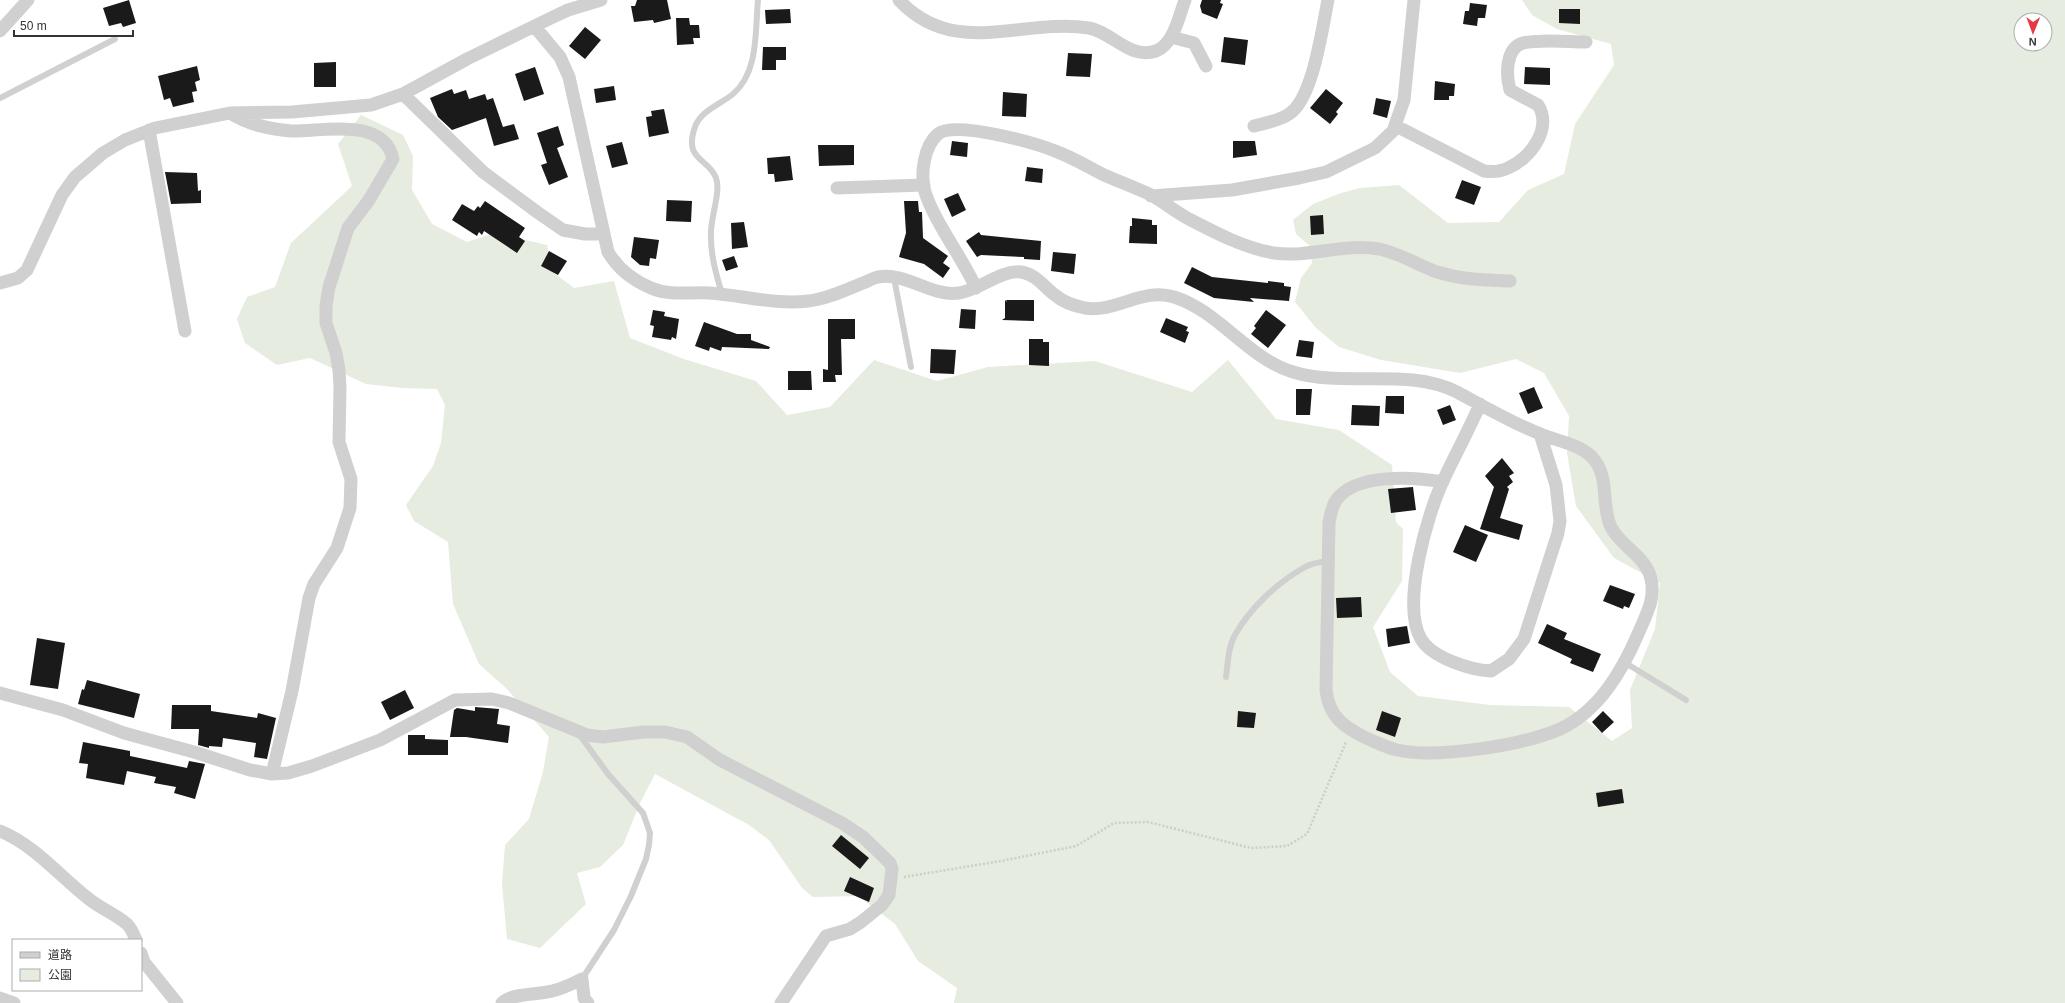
<svg xmlns="http://www.w3.org/2000/svg" width="2065" height="1003" font-family="Arial,'Noto Sans JP',sans-serif">
	<rect width="100%" height="100%" fill="#fff"/>
	<path fill="#e6ecdf" fill-rule="evenodd" d="M1522 0H2065V1003H954L957 988 918 961 895 924 858 896 813 897 802 888 769 840 749 825 655 774 640 803 623 845 600 867 577 873 586 904 540 948 507 939 502 884 505 845 529 819 543 772 549 737 507 689 479 664 453 604 448 542 414 521 406 505 433 466 441 443 445 405 437 389 403 388 366 384 310 358 277 365 245 343 237 319 247 297 275 287 291 243 352 186 338 144 361 115 403 135 413 156 412 190 432 224 467 242 495 233 547 245 554 273 574 288 614 281 630 338 684 359 756 381 787 415 830 407 874 360 937 381 988 367 1095 361 1192 392 1228 360 1276 419 1339 430 1392 465 1396 522 1403 529 1402 581 1373 627 1390 672 1418 696 1490 705 1569 707 1612 741 1632 728 1630 690 1655 629 1660 583 1614 558 1576 506 1567 453 1569 416 1544 373 1516 359 1460 373 1381 360 1339 347 1316 328 1295 302 1301 278 1312 263 1311 247 1296 234 1293 220 1313 204 1341 193 1360 188 1399 185 1448 223 1499 222 1528 190 1564 174 1575 124 1614 65 1611 44 1557 29 1532 15ZM2021 20H2045V44H2021Z"/>
	<path fill="#1a1a1a" d="M129 0 136 23 123 27 121 23 109 26 103 8Z
		M637 0H667L671 19 654 23 653 20 634 22 631 6H635Z
		M1202 0H1221L1220 3 1223 4 1217 19 1202 13 1200 6Z
		M1470 3 1487 5 1485 18H1478L1477 26 1463 24 1465 11H1469Z
		M790 9 791 23 766 24 765 10Z
		M1559 9H1580V24L1559 23Z
		M676 18H689L690 25H699L700 38H693L694 44 677 45Z
		M585 27 601 40 585 59 569 46Z
		M1224 37 1248 40 1245 65 1221 62Z
		M763 47H786V60H776V70H762Z
		M1068 53 1092 54 1090 77 1066 76Z
		M336 62V87H314V63Z
		M197 66 200 80 195 82 197 91 192 92 194 102 173 107 170 98 164 100 158 76Z
		M535 67 544 94 524 101 515 74Z
		M1525 67 1550 68V85L1524 84Z
		M1435 81 1455 84 1454 96H1449V100H1434Z
		M614 86 616 100 596 103 594 89Z
		M452 89 454 94 466 90 469 99 485 94 487 100 493 98 503 127 514 124 519 139 494 146 486 118 452 130 438 117 430 98Z
		M1326 89 1343 103 1336 112 1338 114 1330 124 1310 108Z
		M1003 92 1027 94 1026 117 1002 116Z
		M1376 98 1391 101 1387 118 1373 114Z
		M664 109 669 133 649 137 646 117 652 116 651 111Z
		M558 126 564 145 557 148 568 177 549 185 541 165 547 163 537 133Z
		M952 141 968 143 967 157 950 155Z
		M1233 141H1255L1257 155 1233 158Z
		M622 142 628 164 612 168 606 146Z
		M818 145H854V165L819 166Z
		M790 156 793 180 775 182 774 174H768L767 158Z
		M1027 167 1043 169 1042 183 1025 181Z
		M165 172 197 173 198 191 201 190V203L171 204Z
		M1462 180 1481 187 1474 205 1455 198Z
		M958 193 966 210 952 217 944 199Z
		M667 200 692 201 691 222 666 221Z
		M485 201 525 228 519 237 525 241 517 253 484 231 482 235 479 232 477 236 452 220 462 204 474 211 478 206 480 208Z
		M904 201H918L919 212H922L923 238 948 256 943 263 950 268 943 278 924 264 899 257 906 233Z
		M1323 215 1324 234 1311 235 1310 216Z
		M1132 218 1152 220V225H1157V244L1129 243 1130 226H1132Z
		M744 222 748 247 732 249 731 223Z
		M979 232 981 235 1041 241 1040 260 1024 259V257L981 255 977 257 966 241Z
		M634 237 659 240 656 259 650 258 649 266 640 265 631 257Z
		M549 251 567 261 558 275 541 266Z
		M1053 252 1076 254 1074 274 1051 271Z
		M734 256 738 267 726 271 722 260Z
		M1192 267 1212 277 1268 283V281L1284 283V286L1291 287 1289 301 1250 298 1254 302 1214 298 1184 283Z
		M1005 300 1007 302 1006 300H1034V321L1002 320 1005 318Z
		M961 309 976 310 975 329 959 328Z
		M653 310 665 312 664 316 679 319 676 339 672 337 671 340 652 337 654 326 650 325Z
		M1266 310 1286 325 1268 348 1251 334 1256 328 1254 326Z
		M1166 318 1188 327 1186 331 1189 332 1185 343 1160 332Z
		M828 319H855V339H841L842 375H835L836 382H823V369L828 370Z
		M704 322 737 334H751V340L770 347 769 349 722 347 721 351 710 347 709 351 695 346Z
		M1029 339H1043V342H1049V366L1029 365Z
		M1299 340 1314 342 1312 358 1296 356Z
		M931 349 956 350 954 374 930 373Z
		M788 371H811L812 390H788Z
		M1534 387 1543 408 1528 414 1519 393Z
		M1296 389H1312L1310 415H1296Z
		M1386 396H1404V414L1385 413Z
		M1352 405 1380 406 1379 426 1351 425Z
		M1450 405 1456 420 1443 425 1437 410Z
		M1502 458 1514 473 1509 476 1513 482 1507 487 1509 489 1500 518 1523 525 1519 540 1480 529 1494 487 1485 476Z
		M1413 487 1416 510 1391 513 1388 489Z
		M1465 525 1488 535 1476 562 1453 552Z
		M1610 585 1635 594 1629 608 1624 606 1623 609 1603 601Z
		M1361 597 1362 617 1337 618 1336 598Z
		M1547 624 1567 633 1564 639 1601 654 1593 672 1570 663 1572 659 1538 643Z
		M1407 626 1410 643 1388 647 1386 629Z
		M37 638 65 643 58 689 30 685Z
		M87 680 140 694 134 718 78 704 82 689 84 690Z
		M405 690 414 708 390 720 381 702Z
		M172 705H211V711L257 718 258 713 276 718 267 759 254 757 256 743 223 738 222 747 209 746V748L198 745 199 729H171Z
		M475 707 499 709 497 724 510 726 508 743 466 737H450L454 710 457 708 475 711Z
		M1238 711 1256 713 1254 728 1237 727Z
		M1382 711 1401 718 1395 737 1376 730Z
		M1603 711 1614 722 1602 733 1592 722Z
		M408 735H425V739L448 740V755H408Z
		M83 742 130 751V756L187 768 189 761 205 764 195 799 174 793 176 787 154 783 156 777 127 771 124 785 86 778 88 764 79 763Z
		M1622 789 1624 803 1598 807 1596 793Z
		M841 835 869 858 860 869 832 846Z
		M850 877 874 888 869 902 844 891Z"/>
	<g fill="none" stroke-linecap="round" stroke-linejoin="round">
		<path stroke="#cdcdcd" stroke-width="2.5" stroke-dasharray="2 2" stroke-linecap="butt" d="M904 877 1001 861 1076 846 1114 823 1148 822 1251 848 1287 846 1307 834 1346 742"/>
		<path stroke="#d0d0d0" stroke-width="6" d="M0 98 115 39
			M894 278 911 367
			M722 294C716 274 710 253 711 232 711 217 721 191 716 178 709 158 683 161 695 127 700 111 721 104 733 94 759 72 755 31 758 0
			M1624 662 1686 700
			M1226 677C1228 663 1228 647 1235 635 1250 608 1278 582 1305 567 1312 563 1320 562 1328 561
			M579 734 608 774 643 813 650 833 649 845 646 859 631 896 614 930 582 979"/>
		<path stroke="#d0d0d0" stroke-width="13" d="M899 0C954 59 1021 18 1089 28 1112 32 1130 60 1156 51 1174 44 1179 16 1185 0
			M535 27 560 57 569 77 608 252C618 269 632 280 651 288 670 296 689 292 709 293 741 295 775 305 808 301 827 299 845 290 863 283 868 281 873 278 878 277 907 272 931 297 959 293 980 290 1000 270 1021 272 1036 274 1044 287 1055 295 1063 302 1075 306 1085 308 1116 313 1143 287 1174 297 1219 311 1247 358 1293 372 1345 388 1407 367 1457 392 1483 406 1510 422 1538 433 1556 441 1577 443 1591 456 1611 476 1600 504 1611 527 1621 547 1646 556 1651 579 1656 599 1645 617 1638 634 1622 671 1599 711 1560 729 1524 745 1436 759 1397 750 1387 748 1376 742 1366 738 1344 727 1329 717 1326 690L1329 522C1331 514 1332 505 1337 499 1357 473 1414 477 1443 482
			M0 31 28 0
			M1171 37 1194 43 1206 66
			M403 94 483 172 537 212 563 230 585 234H603
			M230 113C249 125 269 129 291 131 322 132 384 116 393 159L369 200 348 228 329 287 326 306V323L336 353 339 370 340 388 339 442 351 479 350 508 337 548 314 584 309 598 292 691 272 774
			M1254 126C1265 123 1279 121 1289 114 1313 99 1322 29 1328 0
			M1396 126 1484 171C1492 172 1500 172 1508 168 1530 159 1553 128 1538 105L1510 90C1506 76 1505 48 1523 43 1541 39 1568 42 1586 42
			M149 130 185 331
			M837 188 924 185
			M1151 196 1232 190 1299 178 1326 172 1375 148 1393 131 1404 100 1414 0
			M0 283 18 278 27 270 62 195 75 177 103 153 125 140 155 128 230 113 292 112 371 105 403 94 467 59 551 18 568 10 601 0
			M976 288C962 257 935 223 925 192 920 174 924 146 938 134 954 120 1035 143 1055 151 1072 157 1088 167 1104 175 1120 182 1136 188 1151 195 1163 202 1175 211 1187 218 1214 232 1244 248 1274 253 1309 258 1344 243 1379 249 1399 253 1418 265 1437 272 1463 280 1484 280 1510 281
			M1480 404C1469 430 1455 455 1443 481 1427 515 1401 605 1421 639 1432 658 1471 670 1491 671L1509 659 1524 639 1558 533 1560 521 1556 485 1540 434
			M0 693 63 710 124 733 194 752 250 770 272 774 288 773 312 766 380 740 455 700 492 699 509 703 587 735 603 737 643 732H665L687 737 720 760 842 823 863 837 890 863 892 869 889 895 882 905 861 922 850 929 826 936 781 1003
			M0 831C36 846 59 876 89 899 101 909 116 914 127 924 131 928 134 935 136 940
			M141 953 144 962 177 1003
			M0 998 14 1003
			M502 1003C511 993 539 995 552 991 562 989 572 984 582 979L584 998 588 1003"/>
	</g>
	<rect x="12" y="939" width="130" height="52" fill="#ffffff" stroke="#adadad"/>
	<rect x="20" y="952" width="20" height="6" fill="#d0d0d0" stroke="#adadad"/>
	<text x="48" y="959" font-size="12" fill="#333333">道路</text>
	<rect x="20" y="969" width="20" height="12" fill="#e6ecdf" stroke="#adadad"/>
	<text x="48" y="979" font-size="12" fill="#333333">公園</text>
	<g transform="translate(2033 32) rotate(181)"><circle r="19" fill="#ffffff" stroke="#adadad"/>
	<path d="M0-3L7 15L0 10L-7 15Z" fill="#e63946"/>
	<text y="-6" font-size="11" font-weight="bold" text-anchor="middle" fill="#333333">N</text>
	</g>
	<path d="M14 30v6h119v-6" fill="none" stroke="#333333" stroke-width="2"/>
	<text x="20" y="30" font-size="12" fill="#333333" stroke="#ffffff" stroke-width="3" paint-order="stroke">50 m</text>
</svg>
